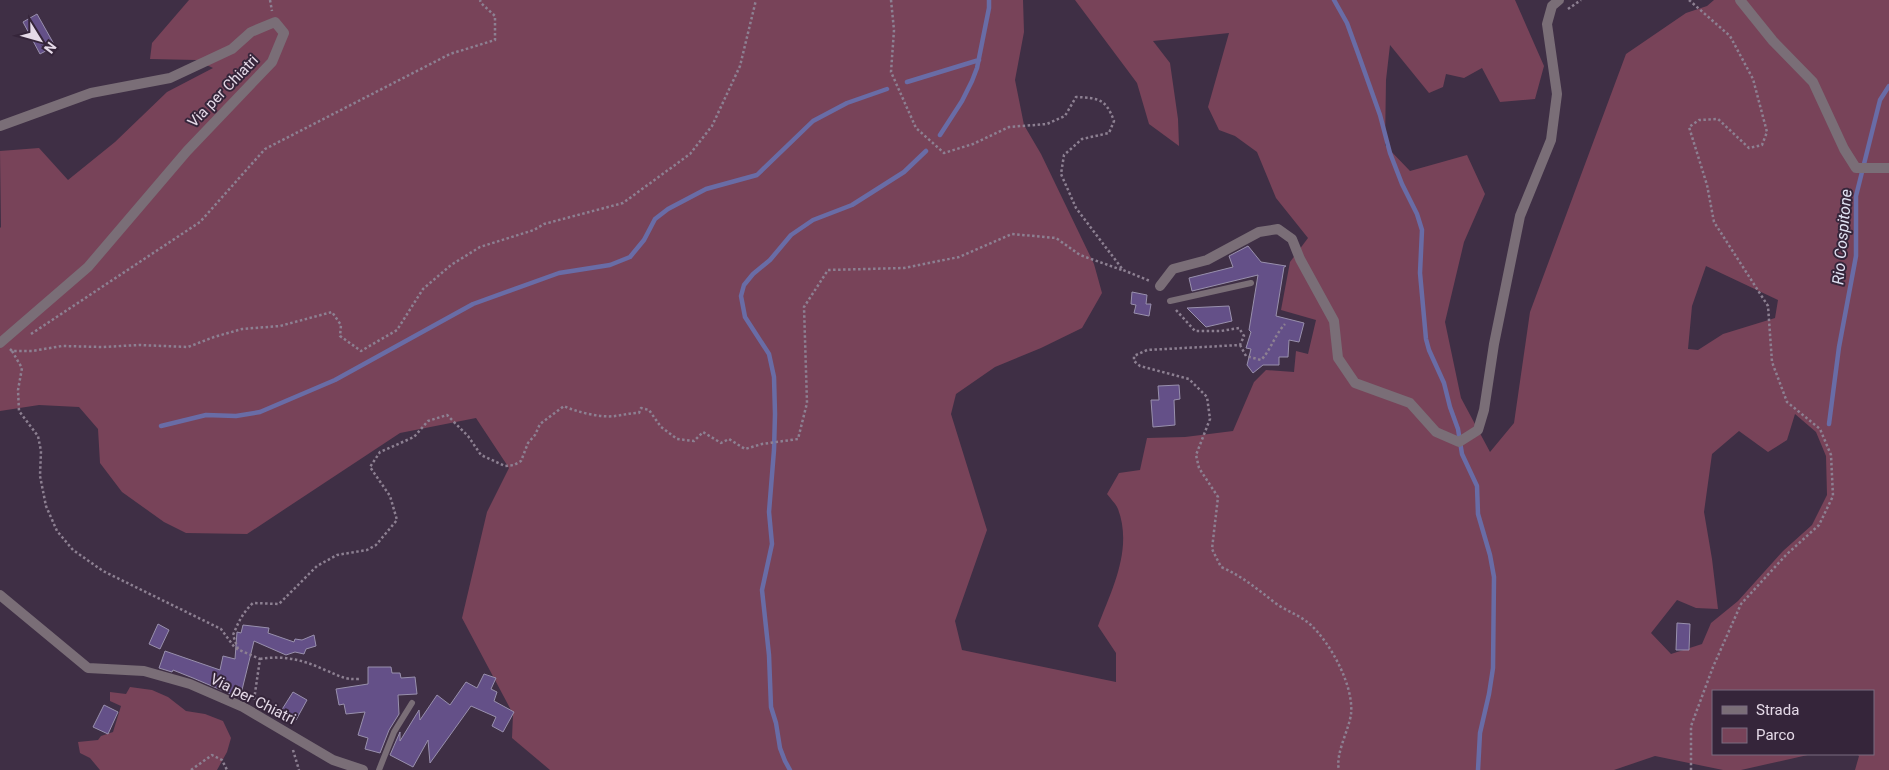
<svg xmlns="http://www.w3.org/2000/svg" width="1889" height="770" font-family="Roboto,sans-serif">
	<rect width="100%" height="100%" fill="#3f2f45"/>
	<path fill="#784359" fill-rule="evenodd" d="M189 0H1023L1024 32 1015 80 1024 125 1041 154 1094 264 1102 293 1082 328 1041 348 995 367 956 394 951 414 987 530 955 621 962 650 1116 682V653L1098 626C1112 589 1133 549 1118 509 1116 504 1110 498 1107 494L1119 473 1140 470 1147 438 1185 437 1233 431 1254 382 1266 370 1294 372 1296 351 1308 354 1316 320 1281 310 1290 262 1308 238 1276 198 1257 152 1235 136 1219 130 1208 107 1229 33 1153 41 1170 63 1178 119 1179 146 1149 124 1137 83 1075 0H1515L1544 66 1535 99 1500 102 1482 68 1464 78 1446 74 1443 87 1429 93 1390 45 1386 80 1385 145 1410 171 1467 155 1485 194 1464 242 1445 322 1461 398 1490 452 1514 423 1530 312 1626 54 1686 13 1707 6 1714 0H1889V770H1855L1859 756 1857 754H1873V691H1713V754H1812L1741 770H1723L1655 756 1614 770H550L512 738 513 714 462 618 487 512 509 468 476 418 400 433 247 534 186 533 164 522 122 492 100 463 98 429 79 407 39 405 0 411V228L1 227 0 151 39 148 68 180 115 142 167 92 213 68 196 60 150 59 152 43ZM1706 266 1778 300 1775 318 1723 334 1698 350 1688 349 1692 306ZM1795 414 1816 432 1826 456 1827 495 1812 525 1783 551 1738 601 1711 623 1702 644 1671 654 1651 633 1677 600 1696 608 1718 609 1712 559 1704 512 1712 454 1739 431 1768 452 1787 440Z
		M130 687 152 690 168 697 186 711 205 714 223 721 231 738 227 752 217 770H100L90 758 80 753 78 742 98 740 101 736 113 732 121 706 110 701V692L126 694Z"/>
	<g fill="none" stroke-linecap="round" stroke-linejoin="round">
		<path stroke="#696ca6" stroke-width="4.5" d="M1334 0 1347 23 1359 56 1380 115 1390 153 1402 184 1417 214 1422 230 1420 273 1426 339 1429 350 1444 383 1450 407 1458 429 1462 454 1477 486 1478 514 1490 555 1494 577 1493 668 1489 694 1480 733 1478 770
			M907 82 979 60
			M940 135 962 101 972 81 977 68 989 8V0
			M1829 424 1839 347 1856 256V196L1880 100 1889 86
			M161 426 206 415 236 416 260 412 335 380 473 304 559 273 610 265 630 257 644 240 655 219 668 209 706 189 757 175 813 121 847 103 887 89
			M790 770 785 761 780 748 776 723 771 707 769 655 762 590 772 544 769 512 774 450 775 414 774 377 769 354 745 317 741 296 744 285 753 274 770 260 791 235 813 220 852 205 904 172 926 151"/>
	</g>
	<path fill="#645088" stroke="#9990ad" d="M37 14 55 46 40 54 23 22Z
		M1248 246 1261 262 1286 266 1284 267 1276 316 1304 323 1299 342 1289 340 1288 357H1279V365H1263L1253 373 1247 365 1251 349 1246 348 1251 332 1249 330 1258 275 1192 291 1189 278 1233 267 1229 256Z
		M1132 292 1147 295 1146 304H1151L1149 316 1134 313 1136 305 1131 304Z
		M1229 306 1232 321 1206 327 1187 308Z
		M1179 385 1180 399 1174 400 1175 425 1153 427 1151 400H1159L1158 386Z
		M1677 623 1690 624 1689 650H1676Z
		M158 624 169 630 160 649 149 644Z
		M243 625 269 628 268 633 294 642 295 639 302 640 314 635 316 646 306 649 304 654 295 652 286 655 254 641 240 698 193 678 173 670 172 672 159 668 165 651 220 670 223 656 235 659 237 632 241 633Z
		M368 667H391L392 673H400L401 678 415 677 417 694 398 695 399 714 389 730 380 753 365 749 368 738 358 735 365 712 346 714 344 704 339 705 336 689 368 684Z
		M484 674 496 678 491 689 497 692 494 701 514 712 503 732 492 726 496 717 471 706 430 763 428 740 413 767 390 755 400 732V741L419 710 420 720 437 695 450 705 466 682 477 688Z
		M293 692 307 700 296 720 281 711Z
		M104 705 118 712 108 734 93 727Z"/>
	<g fill="none" stroke-linecap="round" stroke-linejoin="round">
		<path stroke="#8d8092" stroke-width="2.5" stroke-dasharray="2.5 2.5" stroke-linecap="butt" d="M270 0 272 11
			M891 0 894 30 891 72 916 128 944 153 973 144 1009 127 1047 124 1065 116 1076 97C1099 98 1106 99 1114 121L1109 133 1082 139 1064 155 1061 174 1076 208 1123 270 1150 281
			M1689 0 1730 36 1753 79 1767 132 1762 145 1749 148 1718 119 1699 120 1689 127 1707 185 1714 222 1768 306 1772 362 1787 402 1820 429 1831 455 1833 496 1819 525 1786 555 1741 604 1713 667 1691 726V770
			M1568 9 1581 0
			M1176 310 1195 331H1221L1239 328 1244 336 1240 345 1147 350 1134 356V361L1140 366 1189 379 1207 397 1210 419 1196 455 1199 468 1218 497 1212 549 1221 567C1244 577 1258 590 1278 605 1289 612 1301 616 1311 625 1331 644 1354 686 1351 714 1349 730 1335 754 1339 770
			M31 334 200 222 265 149 450 54 495 40V16L481 3 480 0
			M1240 345 1246 356 1261 360C1271 350 1274 336 1285 324
			M10 349 12 351H32L62 346 103 347 139 345 188 347 214 337 242 329 280 326 332 312 341 325 340 336 361 351 397 330 423 289 451 265 480 247 534 230 544 224 623 203 690 154 712 126 740 66 756 0
			M12 351 22 368 18 390 19 411 38 436 41 451 40 476 46 506 57 531 73 550 103 571 221 629 235 648 260 659 254 700
			M238 649 233 635C238 623 243 612 253 603L279 604 317 566 337 555 367 550 376 545 397 520 390 496 370 467 380 452 414 437 428 421 447 415 468 436 481 455 505 466 514 465 521 461 528 443 535 435 540 424 564 406C576 412 601 418 615 416 623 415 630 413 639 413L641 408 649 410 661 427 677 439 694 441 703 432 721 443 729 439 745 449 762 444 798 439 807 403 804 307 828 270 904 268 959 257 1012 234 1056 238 1080 255 1122 270
			M260 659C283 655 304 660 325 670 338 675 344 680 359 679
			M274 710 286 715
			M293 750 299 770
			M191 770 212 755 222 760 227 770"/>
		<path stroke="#7a6e77" stroke-width="6" d="M1170 301 1251 283
			M379 770 394 732 412 703"/>
		<path stroke="#7a6e77" stroke-width="10" d="M1740 0 1773 41 1813 82 1844 149 1856 168H1889
			M0 126 91 93 170 78 232 49 251 32 275 22 284 33 272 62 187 151 88 267 0 343
			M1160 286 1173 269 1207 260 1259 232 1278 229 1292 239 1300 259 1334 321 1338 358 1355 383 1410 403 1436 432 1459 442 1478 430 1484 410 1494 344 1520 216 1551 140 1557 94 1547 24 1552 6 1559 0
			M0 595 88 668 144 671 190 684 243 707 333 760 363 770"/>
	</g>
	<g text-anchor="middle" dominant-baseline="central" stroke-width="4" stroke-linejoin="round" paint-order="stroke">
		<g font-size="15" fill="#e5dae8" stroke="#35253a">
			<text transform="translate(223 91) rotate(-46)">Via per Chiatri</text>
			<text transform="translate(253 699) rotate(27)">Via per Chiatri</text>
		</g>
		<g font-size="16" font-style="italic" fill="#e0e2f3" stroke="#35253a">
			<text transform="translate(1842 237) rotate(-85)">Rio Cospitone</text>
		</g>
	</g>
	<rect x="1712" y="690" width="162" height="65" fill="#35253a" stroke="#7b6d80"/>
	<rect x="1722" y="706" width="25" height="8" fill="#7a6e77" stroke="#7b6d80"/>
	<text x="1756" y="715" font-size="15" fill="#e5dae8">Strada</text>
	<rect x="1722" y="728" width="25" height="15" fill="#784359" stroke="#7b6d80"/>
	<text x="1756" y="740" font-size="15" fill="#e5dae8">Parco</text>
	<g transform="translate(40 40) rotate(127)" stroke="#35253a" stroke-width="4" paint-order="stroke">
	<path d="M0-4L9 19L0 12L-9 19Z" fill="#e5dae8"/>
	<text y="-8" font-size="14" font-weight="bold" text-anchor="middle" fill="#e5dae8">N</text>
	</g>
</svg>
